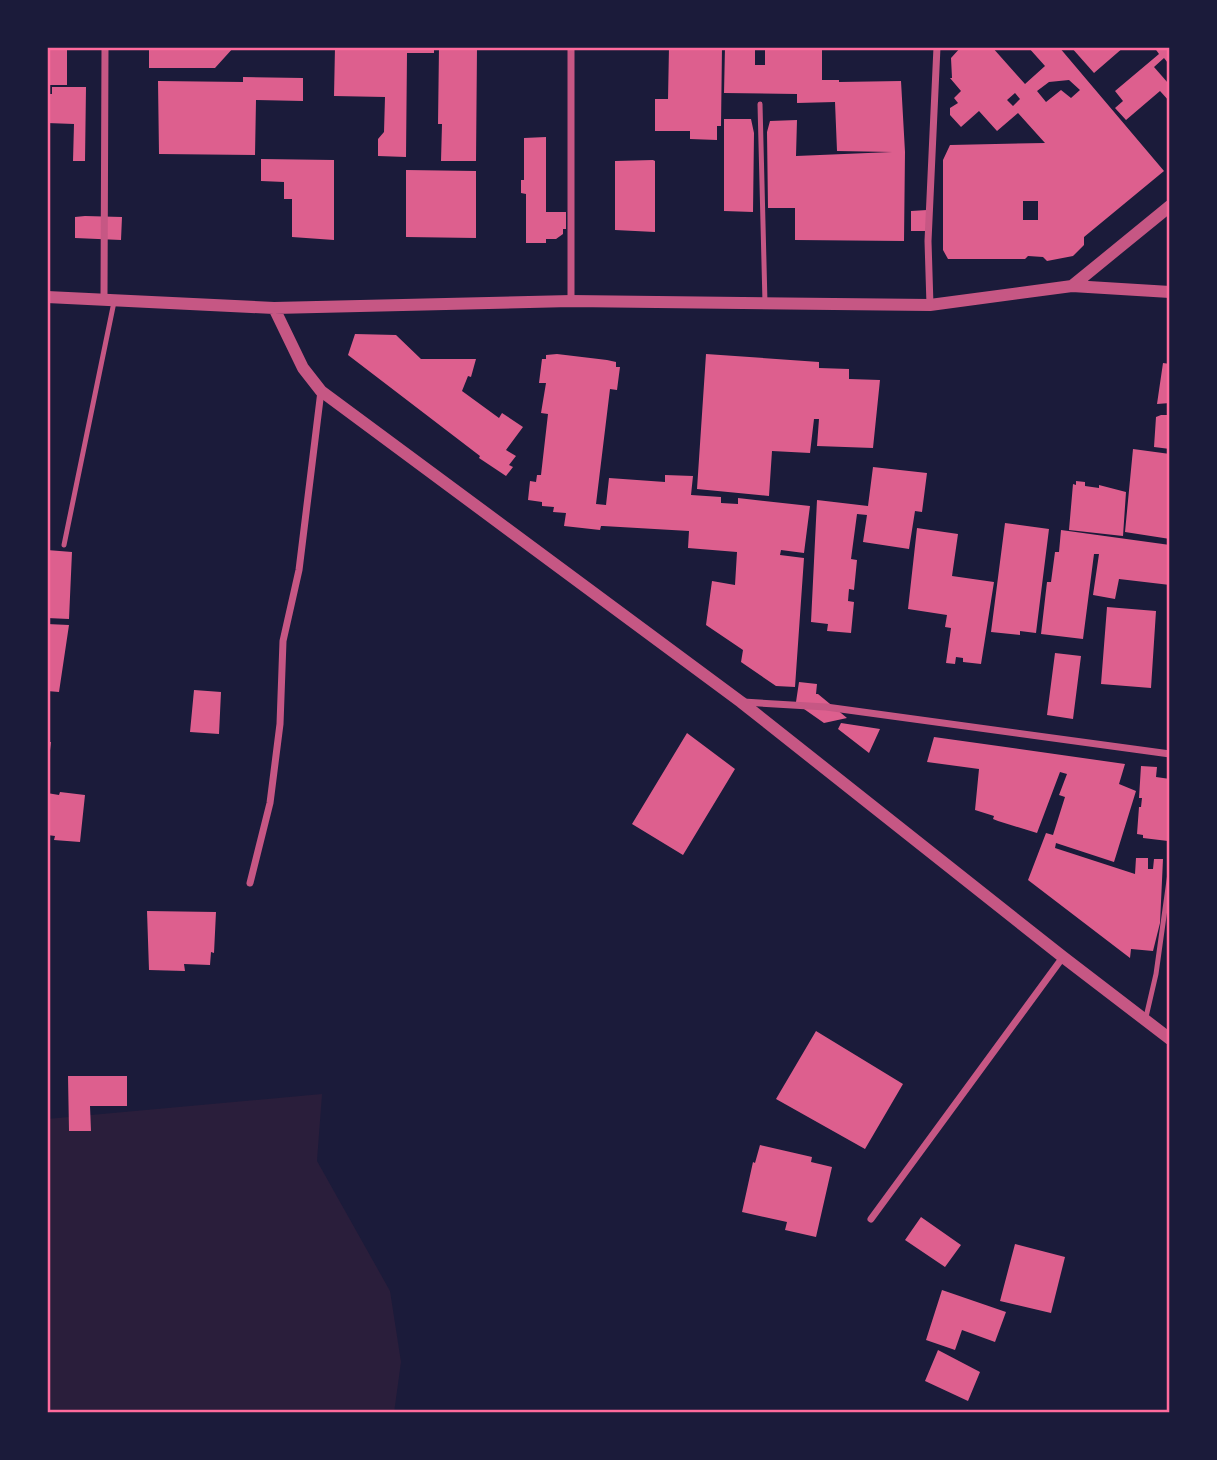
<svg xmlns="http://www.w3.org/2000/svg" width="1217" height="1460" font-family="'Exo 2',sans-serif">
	<rect width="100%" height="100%" fill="#1b1b3a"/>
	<path fill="#2a1e3b" d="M322 1094 317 1161 390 1291 401 1362 394 1413H47V1119Z"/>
	<path fill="#dd5f8e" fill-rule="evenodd" d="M47 47H67V85H47Z
		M149 47H234L215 68H149Z
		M335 47H434V53H407L406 157 378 156V139L384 132 385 97 334 96Z
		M439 47H477L476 161H441L442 124H438Z
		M669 47H722L721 126H717V140L690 139V131H655V99H668Z
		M725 47H755V65H765V47H822V80H839V82L901 81 905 152 904 241 795 240V208H768L767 132 770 121 797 120 796 156 892 152 837 151 835 102 797 103V94L724 93Z
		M961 47H992L1025 84 1045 66 1028 47H1059L1164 171 1084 237V245L1073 256 1047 261 1043 257 1028 256 1025 259H948L943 250V160L950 145 1045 143 1018 113 997 131 979 111 961 127 950 115V108L958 103 954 98 961 91 950 78H952L951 58ZM1069 80 1080 90 1071 98 1061 90 1046 102 1037 91 1049 82ZM1015 93 1020 99 1013 106 1007 100ZM1023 201H1038V220H1023Z
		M1071 47H1124L1094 73Z
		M1154 47H1170V61L1168 63 1164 58 1154 67 1168 83 1170 81V102L1160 91 1126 120 1115 108 1123 101 1115 91 1159 54Z
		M243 77 303 78V101L256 100 255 155 159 154 158 81 243 82Z
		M52 87H86L85 161H73L74 124 47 123V94H52Z
		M724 119H751L754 133 753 212 724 211Z
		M546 137V212H566V229H563V234L556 239H546V243H526V194L521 193V180H524V138Z
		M261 159 334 160V240L292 237V199H284V182L261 181Z
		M653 160 655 161V232L615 230V161Z
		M406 170 476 171V238L406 237Z
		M927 210V231H911V211Z
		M85 216 122 217 121 240 75 238V217Z
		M355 334 396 335 421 359H476L471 377 468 376 462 391 499 418 502 413 523 427 506 450 516 456 509 465 513 467 506 476 479 458 480 456 348 355Z
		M557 354 607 360 616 362V367H620L617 390 610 389 596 504 606 505 609 478 665 482V475L693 476 691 495 721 497V503L738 504V498L810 506 804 553 781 550 780 555 804 558 795 687 776 686 741 662 743 650 706 625 712 581 735 585 737 552 688 548 689 531 603 526H601L600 530 564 526 566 513 553 512 554 507 542 506V502L528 500 530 481 536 482 537 475H541L548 414 541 413 546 383H539L542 359H546V355Z
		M706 354 819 362V368L849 369V379L880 380 873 448 817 446 819 419H814L810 453 772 451 769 496 697 489Z
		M1163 363 1170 364V403L1157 404Z
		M1161 415H1170V449L1154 447 1156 417Z
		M1133 449 1170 454V539L1125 532Z
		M873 467 927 473 922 512 915 511 909 549 863 542 867 515 857 514 851 559 857 560 854 590 849 589 848 601 854 602 851 633 827 631 828 624 811 622 817 500 868 506Z
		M1076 481 1085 482V486L1099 488V485L1126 492 1123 536 1069 530 1073 484 1076 485Z
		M1005 523 1049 529 1036 633 1020 631V635L991 632Z
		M917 528 958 534 952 576 994 582 981 664 963 662V658L956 657 955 664 946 663 951 628 945 627 947 615 908 609Z
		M1061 530 1170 545V585L1119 579 1115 599 1093 595 1099 554H1094L1083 639 1041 634 1047 582H1051L1055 552H1059Z
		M47 550 72 552 69 619 47 618Z
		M1107 607 1156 611 1151 688 1101 684Z
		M47 624 69 625 59 692 47 691Z
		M1055 653 1081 656 1073 719 1047 715Z
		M799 682 817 684 816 694H818L847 718 824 723 804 709 796 702Z
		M194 690 221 692 219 734 190 732Z
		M841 723 880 729 869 753 838 729Z
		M687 733 735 769 683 855 632 824Z
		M934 737 1125 764 1119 784 1136 791 1114 862 1056 843 1055 848 1135 874 1136 858H1148V869H1153L1154 859H1163L1160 923 1153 951 1131 949 1130 958 1028 880 1046 833 1053 835 1065 797 1059 795 1067 774 1060 772 1037 833 998 821 993 819 994 816 975 810 979 769 927 762Z
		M47 742H51L49 759H47Z
		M1141 766 1157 767 1156 777 1170 779 1168 841 1143 838V835L1137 834 1139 807H1141L1142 798H1139Z
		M60 792 85 795 80 842 54 840 55 836 47 835V793L59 795Z
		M147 911 216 912 214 953 211 952 210 965 184 964 185 971 149 970Z
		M816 1031 903 1084 865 1149 776 1099Z
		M68 1076H127V1106H90L91 1131H69Z
		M760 1145 812 1157 811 1162 832 1167 816 1237 785 1230 787 1222 742 1212 753 1162 755 1163Z
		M921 1217 961 1245 945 1267 905 1240Z
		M1015 1244 1065 1257 1051 1313 1000 1301Z
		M942 1290 1006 1312 995 1342 962 1330 955 1350 926 1340Z
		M938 1350 980 1372 968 1401 925 1381Z"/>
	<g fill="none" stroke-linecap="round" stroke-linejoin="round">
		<path stroke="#c65784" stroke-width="5" d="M760 104 765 303
			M64 545 114 302
			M1146 1017 1156 974 1170 873"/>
		<path stroke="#c65784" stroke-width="7" d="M104 298 105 47
			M571 301V47
			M930 305 928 241 937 47
			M743 702 826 707 1170 754
			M250 883 270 803 280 724 283 641 299 570 321 391
			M871 1219 1063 957"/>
		<path stroke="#c65784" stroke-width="12" d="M1072 286 1170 206
			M47 297 274 308 571 301 930 305 1072 286 1170 292
			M274 308 303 368 321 391 741 702 1063 957 1170 1039"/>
	</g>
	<rect width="1217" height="1460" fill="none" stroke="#1b1b3a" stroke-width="98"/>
	<rect x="49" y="49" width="1119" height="1362" fill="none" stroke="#ff6b9d" stroke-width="2.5"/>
</svg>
